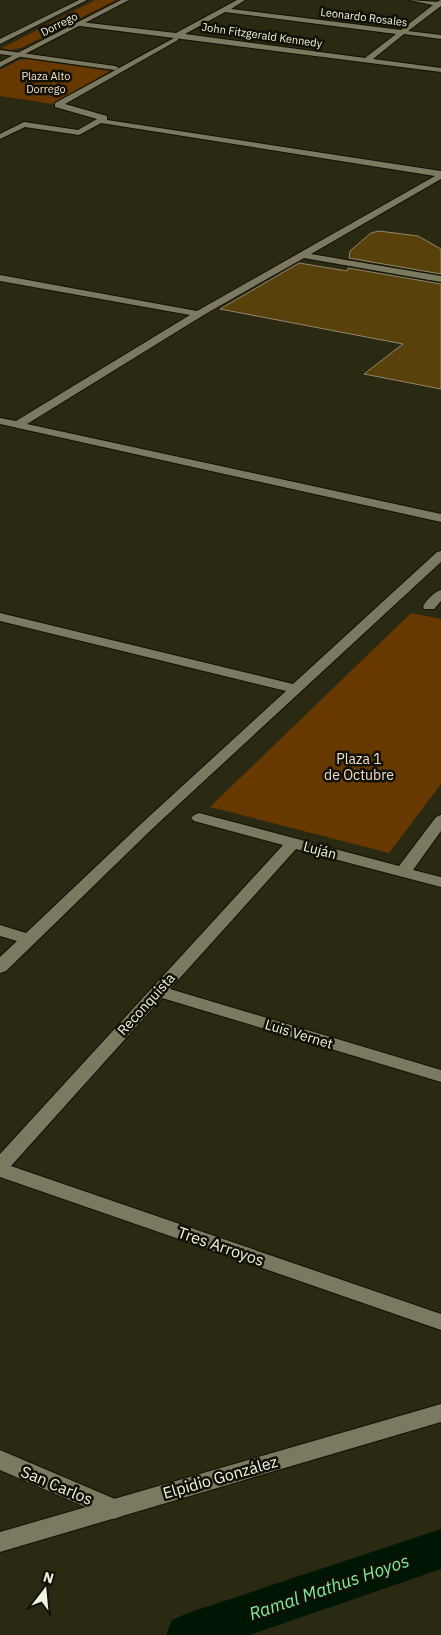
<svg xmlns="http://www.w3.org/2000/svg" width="441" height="1635" font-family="'IBM Plex Sans',sans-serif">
	<rect width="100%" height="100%" fill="#2a2912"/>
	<path fill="#673800" d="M95 0H116L21 48 9 50 2 48Z
		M26 59 110 71 53 104 0 96V70L19 60Z
		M411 613 441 619V784L389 853 210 807Z"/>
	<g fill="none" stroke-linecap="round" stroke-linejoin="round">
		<path fill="#001605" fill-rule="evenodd" d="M441 1529V1569L250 1635H166L172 1620 188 1613Z"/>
	</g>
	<path fill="#58410a" stroke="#91856d" d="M379 231 418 236 441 249V274L349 258 350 251 371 233Z
		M299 263 347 271 348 268 441 284V389L364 374 403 344 220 309Z"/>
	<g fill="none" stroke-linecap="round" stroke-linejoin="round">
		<defs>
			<path id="lane" d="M176 37 178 38V40L65 104 107 116V120L441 171V179L311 254 441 276V282L304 258 207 313 27 424 441 514V522L0 424V418L16 421 190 315 0 281V275L197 311 435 176 101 123 79 135 25 127 0 139V134L24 122 78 130 97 119 55 107V103Z
				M441 551V562L152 829 6 971 0 973V957L17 941 0 936V925L26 933 142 823 286 691 0 621V613L293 684 437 552Z"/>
			<path id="street" d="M237 0H245L231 9 401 30 433 5 409 0 437 2 441 0V6L408 31 441 35V39L404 34 373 59 441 68V72L80 26 77 24 80 22 176 33ZM225 12 396 34 365 58 185 34Z
				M0 50 115 66 119 68 115 70 0 54Z
				M441 590V601L434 609H424L423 606C427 600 434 592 441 590Z
				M199 813 399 866 436 817 441 815V831L413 870 441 877V887L296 849 170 989 441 1070V1082L162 998 11 1166 441 1314V1330L0 1177V1154L283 845 194 821 191 818 194 815Z
				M0 1450 122 1502 125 1509 122 1516 114 1519 106 1516 0 1470Z"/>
			<path id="secondary" d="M79 0H87L0 44V39Z
				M121 0H129L0 67V62Z
				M441 1404V1422L0 1552V1532Z"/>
		</defs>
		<use href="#lane" stroke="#131100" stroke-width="2"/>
		<use href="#street" stroke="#131100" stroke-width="2"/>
		<use href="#secondary" stroke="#131100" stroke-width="2"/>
		<use href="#lane" fill="#7b7a60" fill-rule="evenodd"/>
		<use href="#street" fill="#7b7a60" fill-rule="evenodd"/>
		<use href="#secondary" fill="#7b7a60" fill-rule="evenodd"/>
	</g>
	<g text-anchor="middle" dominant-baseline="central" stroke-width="5" stroke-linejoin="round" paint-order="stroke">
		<g font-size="11" fill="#f2f2e3" stroke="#121107">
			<text transform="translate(364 17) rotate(7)">Leonardo Rosales</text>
			<text transform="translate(59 24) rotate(-27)">Dorrego</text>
			<text transform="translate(262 35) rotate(8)">John Fitzgerald Kennedy</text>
		</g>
		<g font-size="11" fill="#f1ddcd" stroke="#121107">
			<text x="46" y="76">Plaza Alto<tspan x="46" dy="13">Dorrego</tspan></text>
		</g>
		<g font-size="14" fill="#f1ddcd" stroke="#121107">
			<text x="359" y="759">Plaza 1<tspan x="359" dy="16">de Octubre</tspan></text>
		</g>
		<g font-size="14" fill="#f2f2e3" stroke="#121107">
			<text transform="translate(320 850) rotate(15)">Luján</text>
			<text transform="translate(146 1004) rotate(-48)">Reconquista</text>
			<text transform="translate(299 1034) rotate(17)">Luis Vernet</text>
		</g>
		<g font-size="16" fill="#f2f2e3" stroke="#121107">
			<text transform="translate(221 1246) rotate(19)">Tres Arroyos</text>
			<text transform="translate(220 1477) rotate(-16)">Elpidio González</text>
			<text transform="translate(57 1485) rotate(23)">San Carlos</text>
		</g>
		<g font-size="18" font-style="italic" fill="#7fec99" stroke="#121107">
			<text transform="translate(329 1587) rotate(-19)">Ramal Mathus Hoyos</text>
		</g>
	</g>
	<g transform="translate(45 1590) rotate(16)" stroke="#121107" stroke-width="4" paint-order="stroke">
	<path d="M0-4L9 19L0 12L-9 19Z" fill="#f2f2e3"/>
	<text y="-8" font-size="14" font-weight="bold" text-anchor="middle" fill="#f2f2e3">N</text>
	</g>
</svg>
